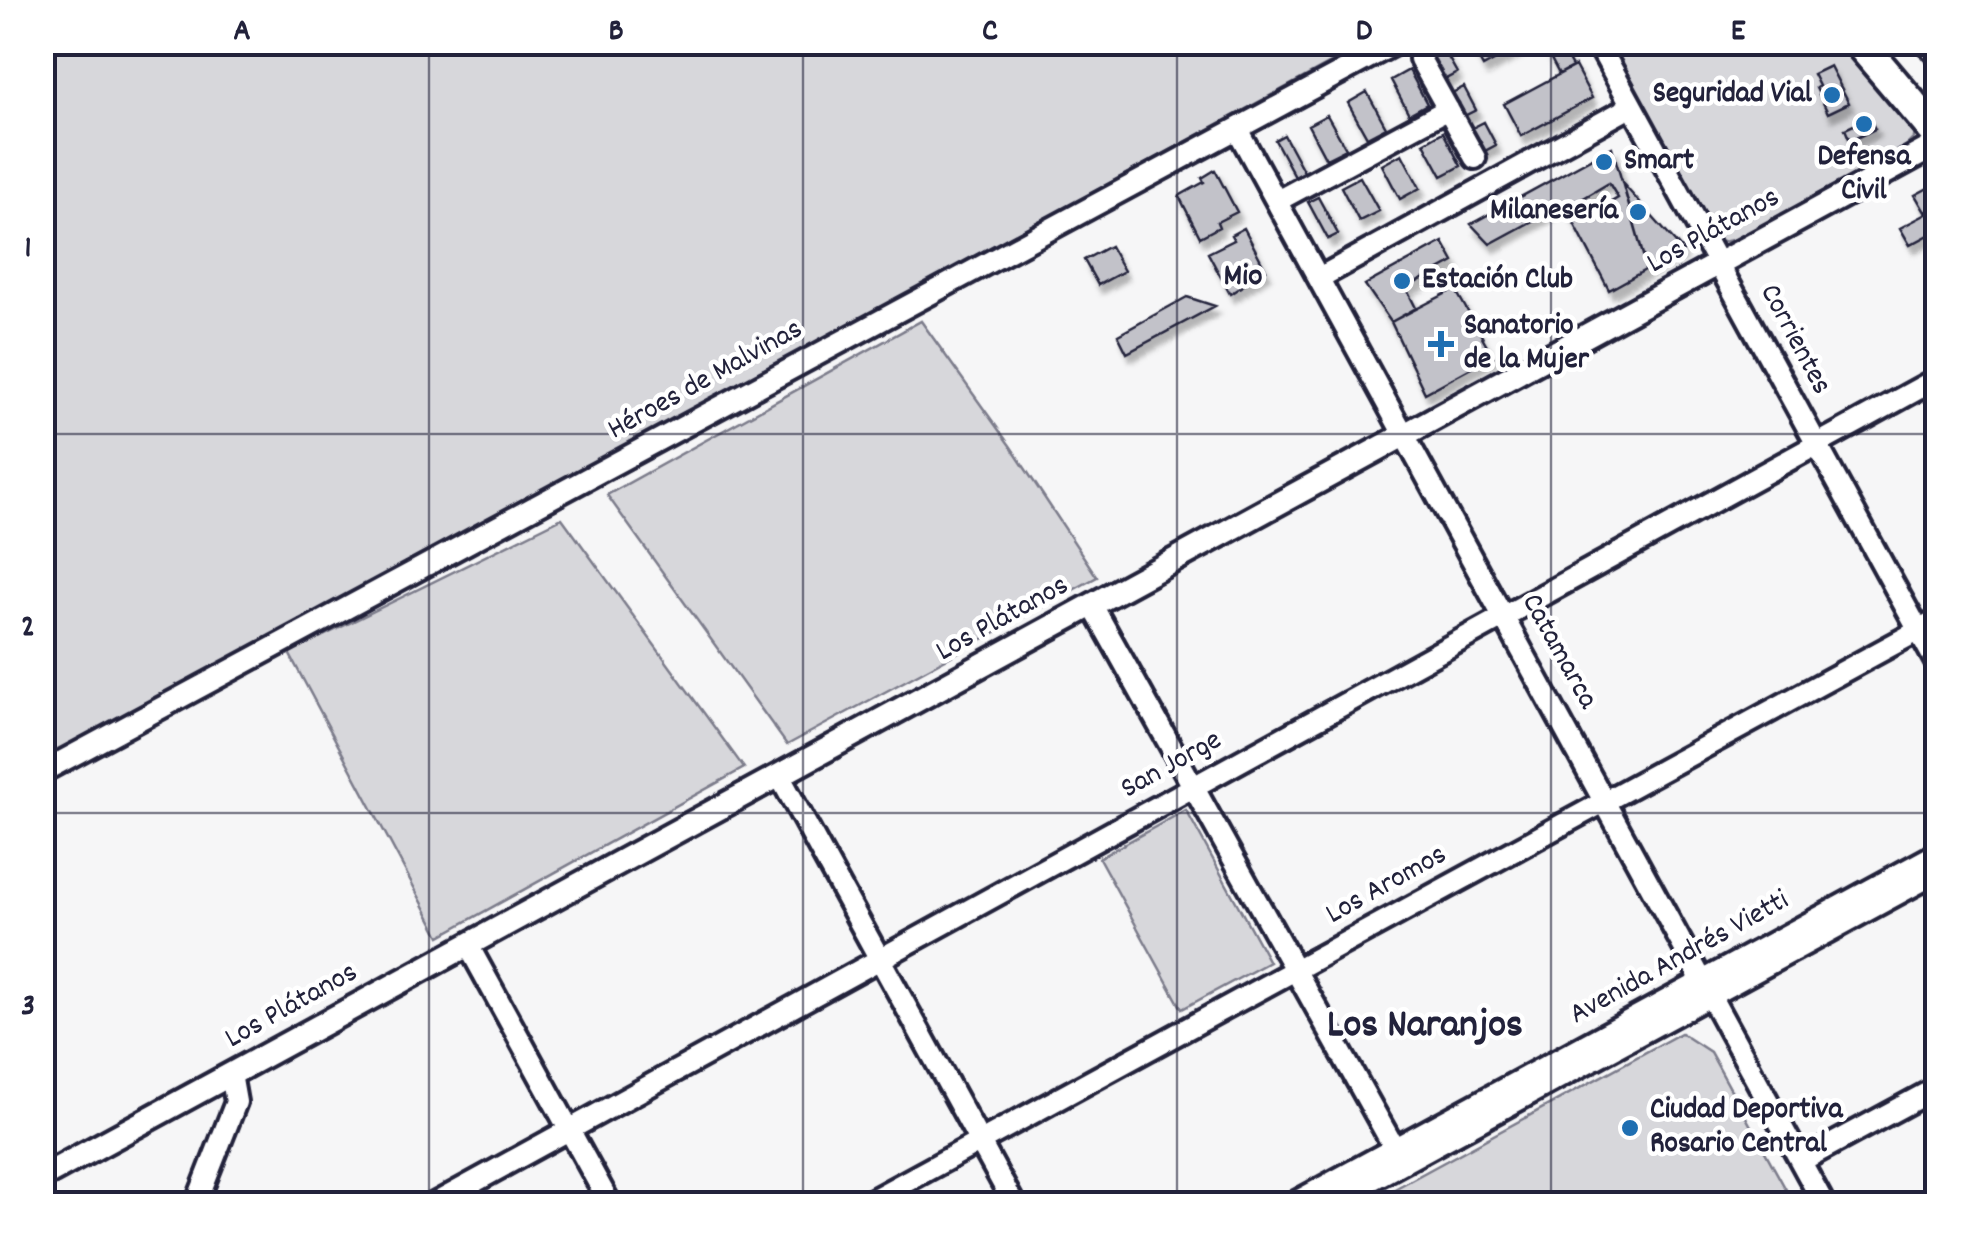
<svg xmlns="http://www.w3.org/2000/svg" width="1980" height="1247" font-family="Dekko,sans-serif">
	<defs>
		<filter id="shadow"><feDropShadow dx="4.5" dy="8" stdDeviation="2.5" flood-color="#0004"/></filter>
	</defs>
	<rect width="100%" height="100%" fill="#f6f6f7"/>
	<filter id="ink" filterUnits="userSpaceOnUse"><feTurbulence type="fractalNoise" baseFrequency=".01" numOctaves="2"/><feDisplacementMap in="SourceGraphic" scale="20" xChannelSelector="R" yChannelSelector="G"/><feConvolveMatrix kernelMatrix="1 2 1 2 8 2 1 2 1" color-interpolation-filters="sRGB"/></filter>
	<g filter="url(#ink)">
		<path fill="#d7d7db" stroke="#7c7c8b" stroke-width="2.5" d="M43 43H1367L513 508 43 758Z
			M1605 43H1845L1915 128 1914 138 1906 146 1736 239 1718 243 1712 237Z
			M921 321 1011 447 1097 577 787 745 607 495Z
			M562 518 744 768 440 936 289 653Z
			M1186 810 1269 962 1182 1009 1099 858Z
			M1681 1033 1710 1052 1794 1204H1367Z"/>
		<path fill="#c2c2c9" stroke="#22223b" stroke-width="2.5" fill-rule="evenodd" filter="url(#shadow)" d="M1469 42H1528L1483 67Z
			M1542 42H1558L1572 67 1559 74Z
			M1444 50 1457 73 1440 82 1428 59Z
			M1575 66 1592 98 1521 136 1504 104Z
			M1830 66 1849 103 1828 113 1816 88 1819 86 1813 74Z
			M1409 70 1427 104 1409 114 1391 80Z
			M1464 87 1476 110 1460 118 1448 95Z
			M1367 92 1386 127 1367 137 1348 103Z
			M1327 115 1346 149 1326 159 1308 125Z
			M1869 118 1875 129 1850 141 1845 129Z
			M1484 122 1496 145 1481 153 1468 130Z
			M1443 132 1461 166 1442 176 1424 143Z
			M1284 135 1304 172 1295 177 1275 140Z
			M1612 147 1647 269 1609 290 1564 204 1490 244 1471 224ZM1609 183 1618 198 1585 217 1577 202Z
			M1402 154 1420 188 1400 199 1382 165Z
			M1215 170 1237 212 1217 222 1219 227 1200 237 1179 196 1204 182 1202 178Z
			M1360 177 1379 211 1359 221 1341 187Z
			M1623 184 1683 251 1647 269Z
			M1930 187 1938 191V207L1925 212 1915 195Z
			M1318 197 1338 234 1328 239 1308 202Z
			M1938 208V230L1910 245 1900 228Z
			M1244 228 1266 270 1230 294 1208 253 1234 240 1231 235Z
			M1443 242 1454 262 1406 288 1416 308 1391 322 1365 285Z
			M1110 246 1124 271 1098 285 1084 260Z
			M1455 289 1493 356 1425 393 1391 322Z
			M1187 297 1215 306 1127 353 1118 335Z"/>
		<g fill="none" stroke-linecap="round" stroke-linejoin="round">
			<defs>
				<path id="minor" d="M1597 42 1938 666
					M1420 59 1475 158
					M1237 129 1824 1204
					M1277 201 1448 109
					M1319 278 1632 106
					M1092 605 1400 1158
					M42 772 1398 42
					M779 775 1014 1204
					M468 945 610 1204
					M1801 1161 1938 1087
					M196 1204 236 1102 231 1074
					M434 1204 1938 378
					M865 1204 1938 620
					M1292 1204 1938 853
					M1327 1204 1938 872"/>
				<path id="tertiary" d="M42 1177 1938 144"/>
				<path id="primary" d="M1859 42 1938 135
					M1932 42 1938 49"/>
			</defs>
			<use href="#minor" stroke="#22223b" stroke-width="28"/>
			<use href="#tertiary" stroke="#22223b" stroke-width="30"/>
			<use href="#primary" stroke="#22223b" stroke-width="38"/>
			<use href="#minor" stroke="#fff" stroke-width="20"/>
			<use href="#tertiary" stroke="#fff" stroke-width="22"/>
			<use href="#primary" stroke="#fff" stroke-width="30"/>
		</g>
	</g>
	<path fill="none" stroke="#22223b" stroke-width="2.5" stroke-opacity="0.55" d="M429 42V1204M803 42V1204M1177 42V1204M1551 42V1204M42 434H1938M42 813H1938"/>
	<g fill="#1f6fb2" stroke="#fff" stroke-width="4">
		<circle cx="1832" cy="95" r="10"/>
		<circle cx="1864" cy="124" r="10"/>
		<circle cx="1604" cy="162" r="10"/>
		<circle cx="1638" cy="212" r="10"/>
		<circle cx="1402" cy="281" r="10"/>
		<path d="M1436 329h10v10h10v10h-10v10h-10v-10h-10v-10h10z"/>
		<circle cx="1630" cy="1128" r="10"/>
	</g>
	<g text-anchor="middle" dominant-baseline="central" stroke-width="9" stroke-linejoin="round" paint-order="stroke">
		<g font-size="30" font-weight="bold" fill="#22223b" stroke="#fff" text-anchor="start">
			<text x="1812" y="95" text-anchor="end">Seguridad Vial</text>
			<text x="1864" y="158" text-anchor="middle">Defensa<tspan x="1864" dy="34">Civil</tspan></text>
			<text x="1624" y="162">Smart</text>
			<text x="1618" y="212" text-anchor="end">Milanesería</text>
			<text x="1422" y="281">Estación Club</text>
			<text x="1464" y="327">Sanatorio<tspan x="1464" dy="34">de la Mujer</tspan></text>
			<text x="1650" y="1111">Ciudad Deportiva<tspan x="1650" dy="34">Rosario Central</tspan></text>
		</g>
		<g font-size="30" fill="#22223b" stroke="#fff">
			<text transform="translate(1714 232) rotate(-29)">Los Plátanos</text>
			<text transform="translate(1794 340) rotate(62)">Corrientes</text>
			<text transform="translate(706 381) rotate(-29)">Héroes de Malvinas</text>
			<text transform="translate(1003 620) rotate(-29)">Los Plátanos</text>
			<text transform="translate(1558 652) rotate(61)">Catamarca</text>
			<text transform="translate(1172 766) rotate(-29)">San Jorge</text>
			<text transform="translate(1387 886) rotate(-29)">Los Aromos</text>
			<text transform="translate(1680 959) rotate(-29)">Avenida Andrés Vietti</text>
			<text transform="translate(292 1007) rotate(-29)">Los Plátanos</text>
		</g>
		<g font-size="32" font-weight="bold" fill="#22223b" stroke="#fff">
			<text x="1243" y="278">Mio</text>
		</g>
		<g font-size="40" font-weight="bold" fill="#22223b" stroke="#fff">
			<text x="1425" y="1027">Los Naranjos</text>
		</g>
	</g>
	<rect width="1980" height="1247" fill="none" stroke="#fff" stroke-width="110"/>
	<rect x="55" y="55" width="1870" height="1137" fill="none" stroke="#22223b" stroke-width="4"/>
	<g font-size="32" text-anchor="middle" font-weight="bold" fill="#22223b">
		<text x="242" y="39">A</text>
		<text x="616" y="39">B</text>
		<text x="990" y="39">C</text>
		<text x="1364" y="39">D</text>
		<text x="1738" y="39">E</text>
		<text x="28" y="256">1</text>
		<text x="28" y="635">2</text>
		<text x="28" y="1014">3</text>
	</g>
</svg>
